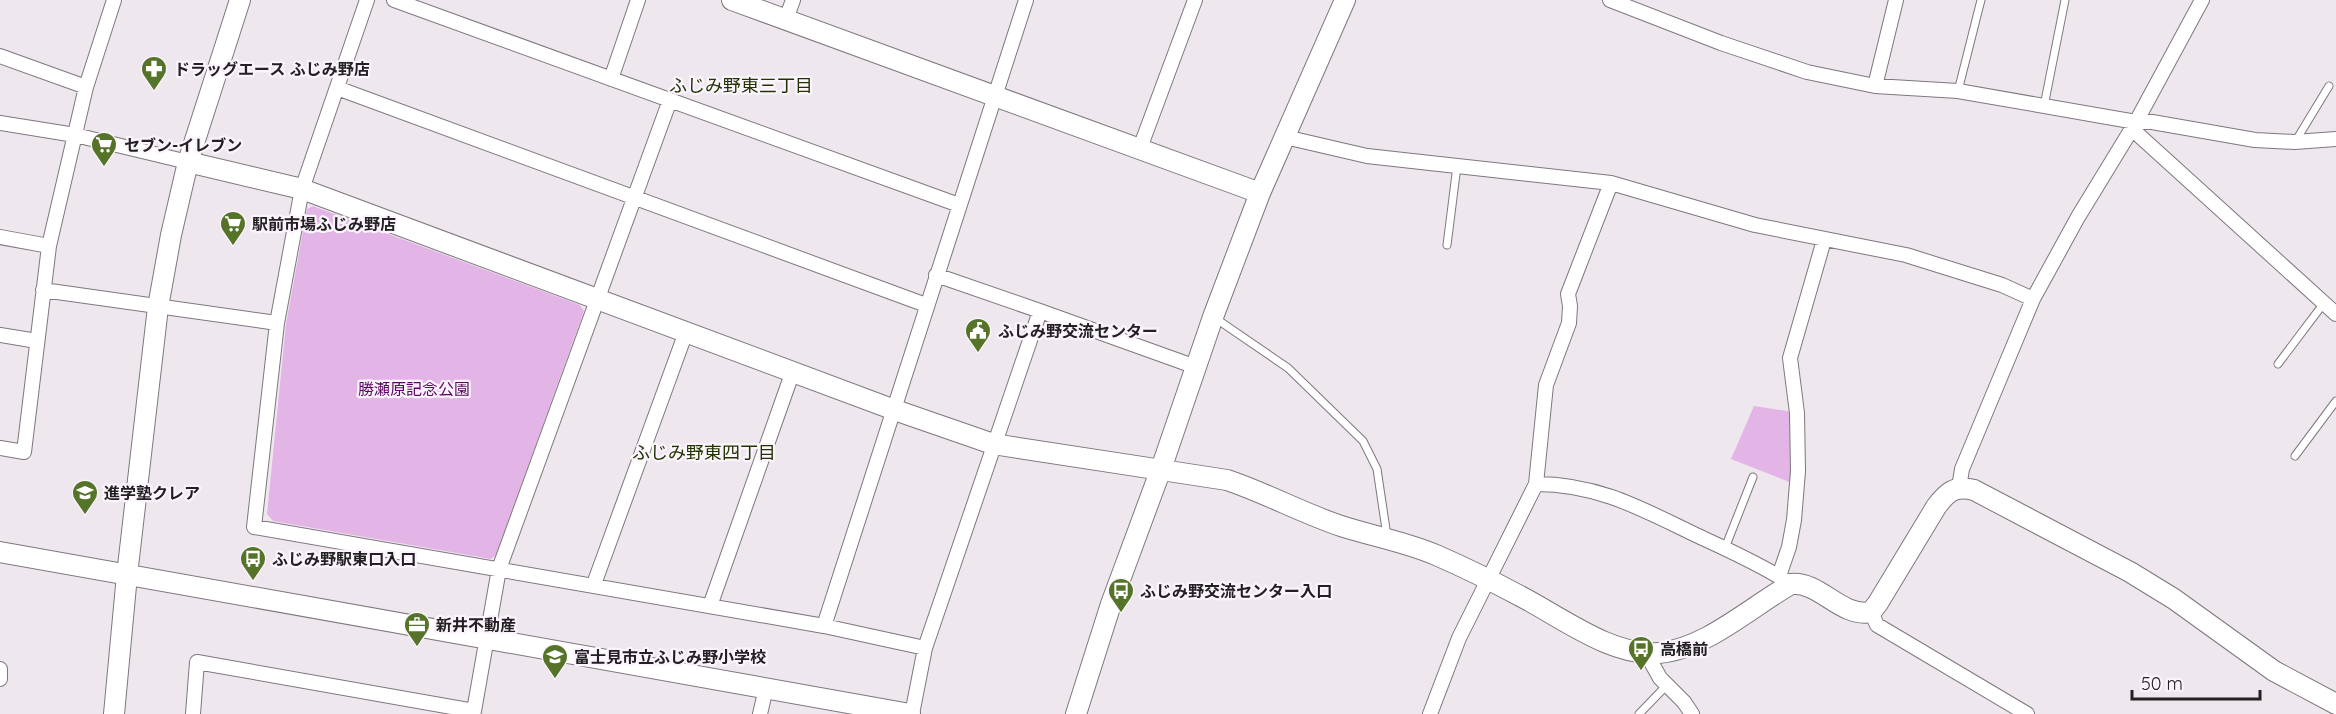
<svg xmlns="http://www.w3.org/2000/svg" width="2336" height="714" font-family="Quicksand,'Noto Sans JP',sans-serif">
	<rect width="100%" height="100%" fill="#eee7ee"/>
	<path fill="#e3b5e7" d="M313 206 580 305 584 311 496 555 491 559 273 521 267 514 286 324 307 209Z
		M1754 406 1794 412 1792 483 1731 459Z"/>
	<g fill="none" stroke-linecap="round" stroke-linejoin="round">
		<defs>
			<path id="lane" d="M1958 91 1981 0
				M2044 106 2065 0
				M2295 142 2329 86
				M1447 245 1457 166
				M1215 318 1288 368 1363 441 1377 469 1387 536
				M2278 364 2324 303
				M2295 456 2336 401
				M1725 548 1753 477
				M1639 714 1667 685"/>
			<path id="street" d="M367 0 302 189 277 323 254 527 824 626 925 648
				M394 0 959 205
				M1610 0 1721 43 1807 72 1875 86 1958 91 2136 122H2152L2255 140 2295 142 2336 139
				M786 19 793 0
				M0 56 86 87
				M611 79 638 0
				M1875 86 1896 0
				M337 88 926 305
				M0 123 75 135 188 162
				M2132 129 2336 314
				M1285 137 1367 156 1611 183 1755 225 1906 255 2002 285 2033 299
				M1140 148 1195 0
				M0 237 49 246
				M43 290 277 323
				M1040 311 1196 367
				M0 335 37 341
				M0 448 24 452 49 246 86 87 114 0
				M1536 484C1598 484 1642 509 1696 535 1726 549 1758 563 1786 581
				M1959 488 1962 469 2033 299 2078 217 2136 122 2202 0
				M1779 576 1789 547 1794 520 1798 471 1797 413 1790 358 1824 240
				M594 584 686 332
				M710 606 793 371
				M1871 612 1877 625 2027 714
				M824 626 1026 0
				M1646 653 1660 678 1684 702 1692 714
				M0 669V679
				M193 714 197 662 474 711 499 569 670 100
				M760 714 766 688
				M912 714 925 648 1040 311 936 275
				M1430 714 1459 638 1536 484 1546 385 1569 323 1570 306 1568 294 1611 183"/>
			<path id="secondary" d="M732 0 1260 193
				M188 162 302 189 892 409 993 444 1227 480C1266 493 1302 513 1341 526 1372 536 1406 542 1436 555 1466 568 1494 582 1522 597 1562 618 1613 657 1659 653 1705 649 1751 607 1791 584 1820 581 1841 618 1871 612L1878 603 1936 507C1947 492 1955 485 1974 490L2130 572 2174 599 2274 671 2336 704
				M0 552 910 714
				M114 714 127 575 158 307 171 235 188 162 240 0
				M1076 714 1111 604 1161 469 1213 317 1260 193 1345 0"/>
		</defs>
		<use href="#lane" stroke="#7e787e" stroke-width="9"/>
		<use href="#street" stroke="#7e787e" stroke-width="16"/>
		<use href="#secondary" stroke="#7e787e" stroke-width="22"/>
		<use href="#lane" stroke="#fff" stroke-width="7"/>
		<use href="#street" stroke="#fff" stroke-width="14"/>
		<use href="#secondary" stroke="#fff" stroke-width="20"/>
	</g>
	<defs>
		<symbol id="pharmacy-pin" viewBox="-11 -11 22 30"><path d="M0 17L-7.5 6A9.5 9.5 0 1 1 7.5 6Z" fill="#567429" stroke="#fbf4fc"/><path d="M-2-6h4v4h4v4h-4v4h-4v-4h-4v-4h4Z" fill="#fff"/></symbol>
		<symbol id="supermarket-pin" viewBox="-11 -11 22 30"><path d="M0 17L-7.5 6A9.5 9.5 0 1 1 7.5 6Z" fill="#567429" stroke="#fbf4fc"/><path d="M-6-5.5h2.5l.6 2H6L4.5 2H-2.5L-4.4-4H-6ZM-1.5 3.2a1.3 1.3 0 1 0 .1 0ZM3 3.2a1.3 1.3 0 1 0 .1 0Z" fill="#fff"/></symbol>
		<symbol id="civic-pin" viewBox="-11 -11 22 30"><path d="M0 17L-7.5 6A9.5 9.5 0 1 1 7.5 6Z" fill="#567429" stroke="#fbf4fc"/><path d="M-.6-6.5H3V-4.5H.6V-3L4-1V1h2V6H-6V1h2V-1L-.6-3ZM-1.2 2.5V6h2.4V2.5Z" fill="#fff"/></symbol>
		<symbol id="school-pin" viewBox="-11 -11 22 30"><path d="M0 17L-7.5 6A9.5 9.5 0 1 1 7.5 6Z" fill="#567429" stroke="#fbf4fc"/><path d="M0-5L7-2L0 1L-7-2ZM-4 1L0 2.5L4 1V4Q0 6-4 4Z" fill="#fff"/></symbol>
		<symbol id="bus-pin" viewBox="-11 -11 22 30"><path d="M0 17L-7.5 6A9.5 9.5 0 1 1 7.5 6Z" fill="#567429" stroke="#fbf4fc"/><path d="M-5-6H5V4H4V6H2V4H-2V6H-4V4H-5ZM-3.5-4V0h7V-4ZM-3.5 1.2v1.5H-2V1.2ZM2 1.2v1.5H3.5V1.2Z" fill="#fff"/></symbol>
		<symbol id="office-pin" viewBox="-11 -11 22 30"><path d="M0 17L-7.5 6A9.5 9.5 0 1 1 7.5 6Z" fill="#567429" stroke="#fbf4fc"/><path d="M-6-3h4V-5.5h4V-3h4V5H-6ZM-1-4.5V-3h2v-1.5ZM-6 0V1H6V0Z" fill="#fff"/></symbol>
	</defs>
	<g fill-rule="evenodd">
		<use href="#pharmacy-pin" x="139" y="54" width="30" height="40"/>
		<use href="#supermarket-pin" x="89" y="130" width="30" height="40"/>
		<use href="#supermarket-pin" x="218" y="209" width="30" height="40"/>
		<use href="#civic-pin" x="963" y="316" width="30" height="40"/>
		<use href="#school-pin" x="70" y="478" width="30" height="40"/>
		<use href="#bus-pin" x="238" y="544" width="30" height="40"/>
		<use href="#bus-pin" x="1106" y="576" width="30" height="40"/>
		<use href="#office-pin" x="402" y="610" width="30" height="40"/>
		<use href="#bus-pin" x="1626" y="634" width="30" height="40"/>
		<use href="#school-pin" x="540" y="642" width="30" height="40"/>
	</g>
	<g text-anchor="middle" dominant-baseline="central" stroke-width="4.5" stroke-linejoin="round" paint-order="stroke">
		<g font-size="16" font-weight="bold" fill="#222022" stroke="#fbf4fc" text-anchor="start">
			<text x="174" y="69">ドラッグエース ふじみ野店</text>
			<text x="124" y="145">セブン-イレブン</text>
			<text x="252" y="224">駅前市場ふじみ野店</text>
			<text x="998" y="331">ふじみ野交流センター</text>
			<text x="104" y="493">進学塾クレア</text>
			<text x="272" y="559">ふじみ野駅東口入口</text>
			<text x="1140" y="591">ふじみ野交流センター入口</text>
			<text x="436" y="625">新井不動産</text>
			<text x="1660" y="649">高橋前</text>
			<text x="574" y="657">富士見市立ふじみ野小学校</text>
		</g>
		<g font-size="16" fill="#5b0663" stroke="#fbf4fc">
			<text x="414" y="389">勝瀬原記念公園</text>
		</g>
		<g font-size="18" fill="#213400" stroke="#fbf4fc">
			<text x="741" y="85">ふじみ野東三丁目</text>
			<text x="704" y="452">ふじみ野東四丁目</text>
		</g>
	</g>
	<path d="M2132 690v9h128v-9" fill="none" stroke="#222022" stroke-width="3"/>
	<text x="2141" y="690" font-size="18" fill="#222022" stroke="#fbf4fc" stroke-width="4.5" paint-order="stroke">50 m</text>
</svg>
